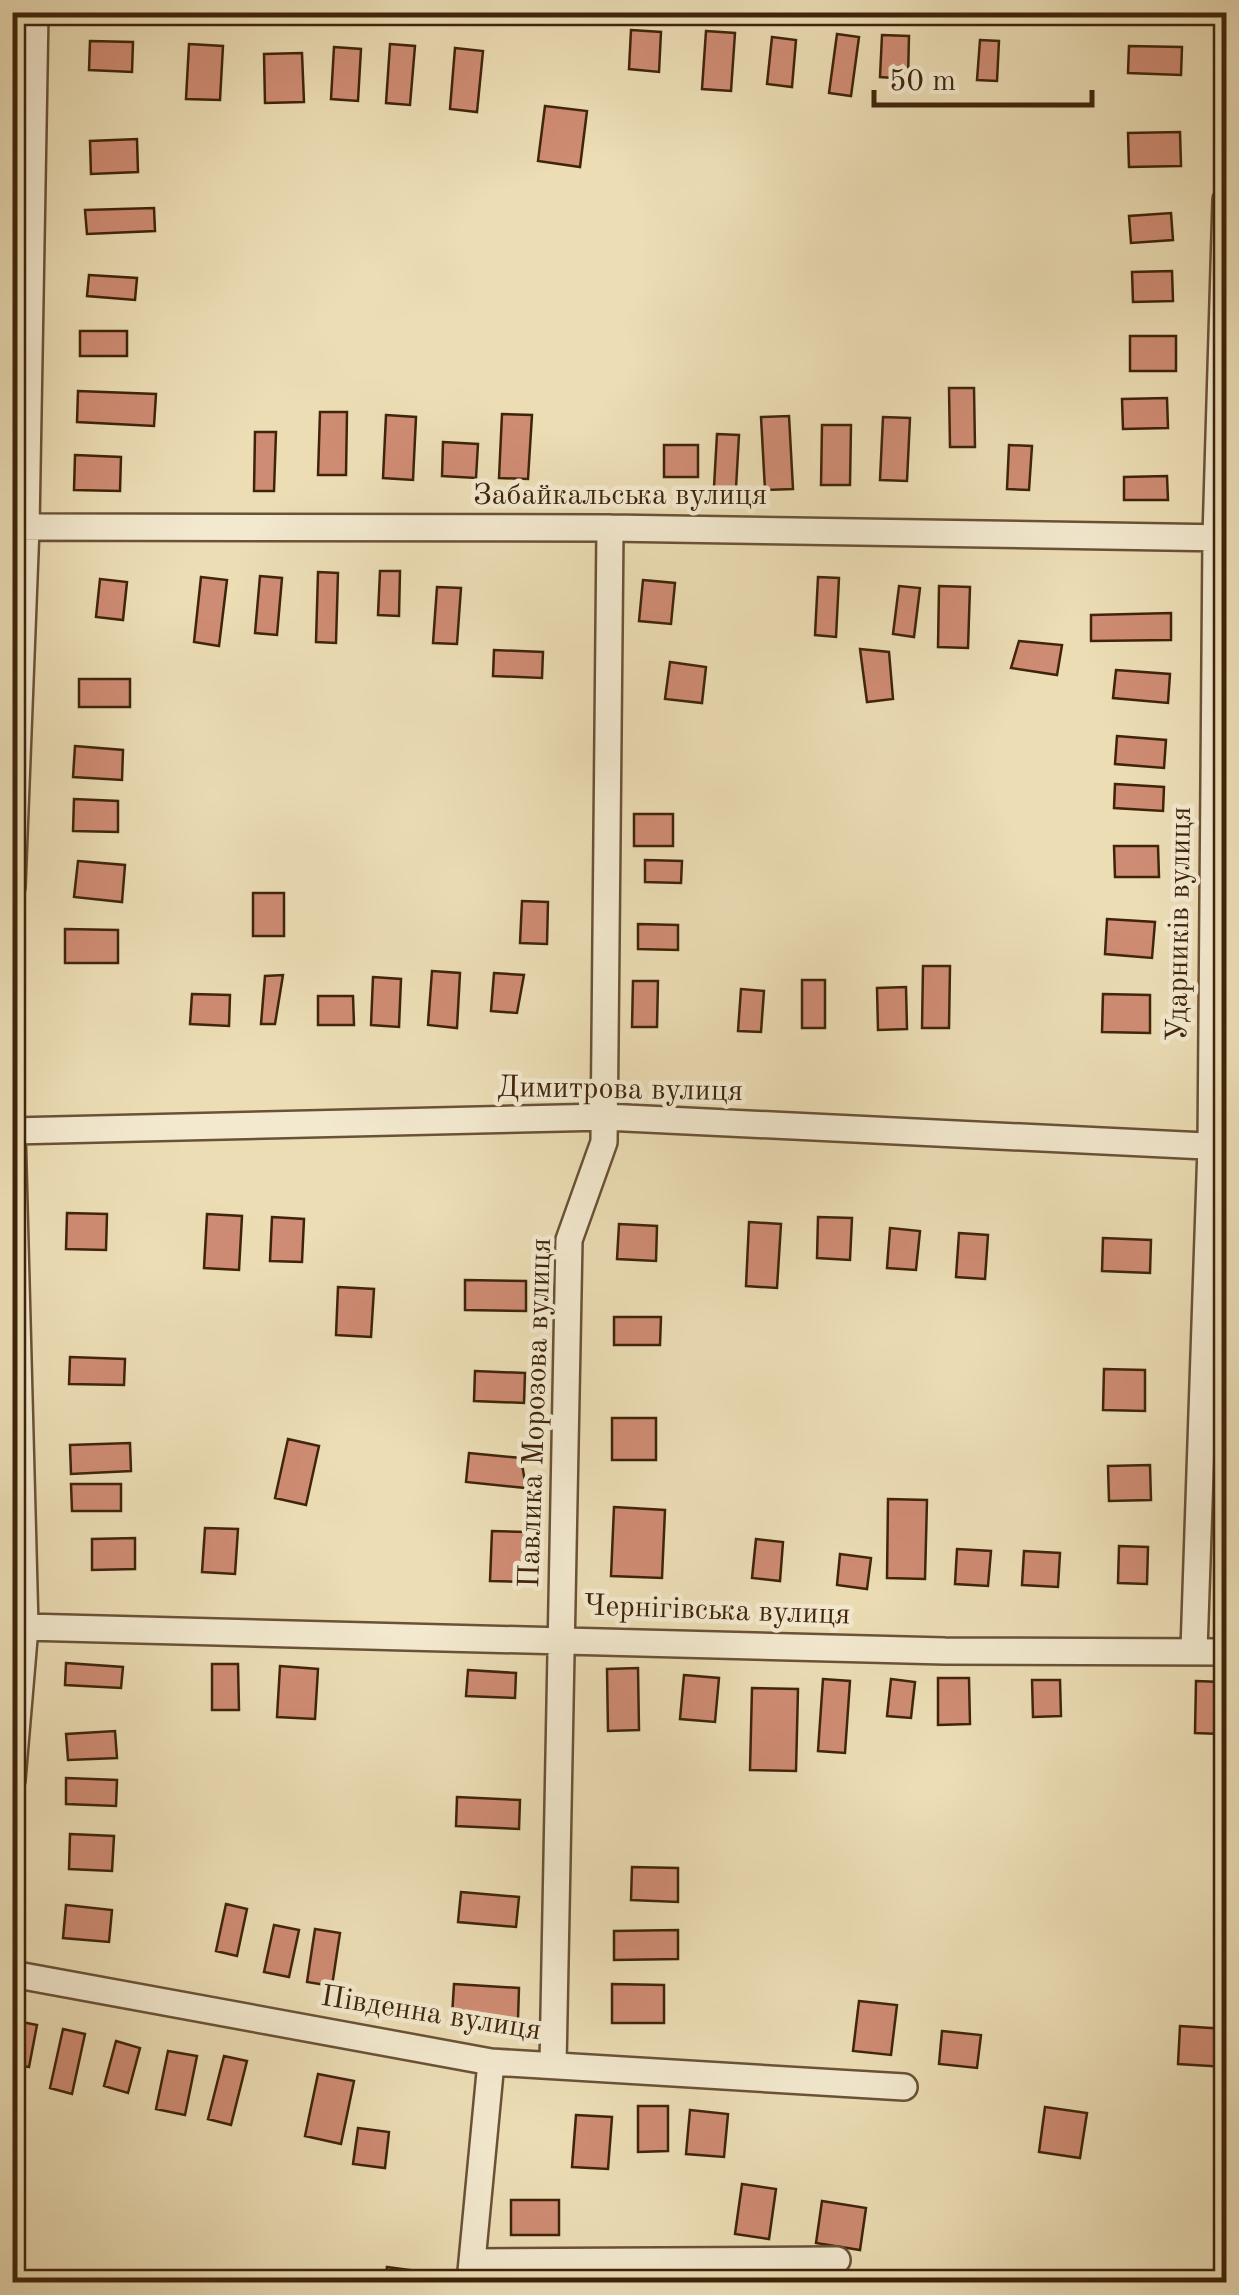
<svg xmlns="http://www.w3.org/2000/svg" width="1239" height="2295" font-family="'Old Standard TT',serif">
	<rect width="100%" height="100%" fill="#ecddb5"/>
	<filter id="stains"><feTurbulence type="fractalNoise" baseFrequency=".002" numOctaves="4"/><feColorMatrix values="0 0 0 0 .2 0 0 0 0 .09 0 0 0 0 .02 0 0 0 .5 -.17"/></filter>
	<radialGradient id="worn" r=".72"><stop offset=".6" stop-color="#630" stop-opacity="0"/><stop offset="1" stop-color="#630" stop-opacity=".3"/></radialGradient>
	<path fill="#cf8c74" stroke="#3f240b" stroke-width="2.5" d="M631 30 661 32 659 72 629 69Z
		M706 31 735 33 731 91 702 89Z
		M837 34 859 37 851 96 829 93Z
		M882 35 909 36 908 79 880 77Z
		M772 37 796 40 792 87 767 84Z
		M980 40 999 41 997 81 977 80Z
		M90 41 133 42 132 72 89 70Z
		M189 44 223 46 220 100 186 99Z
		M390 44 415 46 410 105 386 103Z
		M1129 46 1182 47 1181 75 1128 73Z
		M334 47 361 49 358 101 331 99Z
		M455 48 483 51 477 112 450 109Z
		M302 53 304 102 265 103 264 54Z
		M545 106 587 111 580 167 538 161Z
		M1180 132 1181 166 1129 167 1128 133Z
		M137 139 138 172 91 174 90 141Z
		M154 208 155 231 87 234 85 210Z
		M1171 213 1173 240 1131 243 1129 216Z
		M1172 271 1173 301 1133 302 1132 272Z
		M89 275 137 278 135 300 87 296Z
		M80 331H127V356H80Z
		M1130 336H1176V371H1130Z
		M949 388H974L975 447H950Z
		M78 391 156 394 154 426 77 422Z
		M1167 398 1168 428 1123 429 1122 399Z
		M320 412H347L346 475H318Z
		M502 414 532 415 528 479 499 478Z
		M386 415 416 417 413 480 383 478Z
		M789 416 793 489 765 490 761 417Z
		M883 417 910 418 907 481 880 480Z
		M822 425H851L850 485H821Z
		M255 432H276L274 491H254Z
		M717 434 739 435 736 488 714 487Z
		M443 442 478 444 476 478 442 476Z
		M664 445H698V477H664Z
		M1009 445 1032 446 1029 490 1007 489Z
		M75 455 121 457 120 491 74 490Z
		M1167 476 1168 500H1124V477Z
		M380 571H400L399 616 378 615Z
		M318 572 338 573 336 643 316 642Z
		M260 576 282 578 277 635 255 633Z
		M201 577 227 580 219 646 194 642Z
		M818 577 839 578 836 637 815 635Z
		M100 579 127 582 123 620 96 617Z
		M643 580 675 583 671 624 639 621Z
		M899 586 920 588 914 637 893 634Z
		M939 586 970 587 968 648 938 647Z
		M437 587 461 588 457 644 433 643Z
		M1171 613V640L1091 641V615Z
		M1019 641 1062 645 1057 675 1011 668Z
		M860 649 889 652 893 699 867 702Z
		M494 650 543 652 542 678 493 676Z
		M670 662 706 667 702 703 665 699Z
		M1116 670 1170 674 1168 703 1113 698Z
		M79 679H130V707H79Z
		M1117 736 1166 740 1164 768 1115 764Z
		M75 746 123 750 122 780 73 777Z
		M1115 784 1164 787 1163 811 1114 808Z
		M74 799 118 801V832L73 831Z
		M634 814H673V846H634Z
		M1114 846H1158L1159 877H1115Z
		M645 860 682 861 681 883 645 882Z
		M78 861 125 865 122 902 74 897Z
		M253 893H284V936H253Z
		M522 901 548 902 547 944 520 943Z
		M1107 919 1155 922 1152 958 1105 954Z
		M638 924 678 925V950L638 949Z
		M65 929 118 930V963H65Z
		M923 966H950L949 1028H922Z
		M432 971 460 973 457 1028 428 1025Z
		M494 973 524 975 517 1013 491 1011Z
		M283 975 275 1024H261L265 976Z
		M373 977 401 979 399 1027 371 1025Z
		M802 980H825V1028H802Z
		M633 981H658L657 1027H632Z
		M906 987 907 1029 878 1030 877 988Z
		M741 989 764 991 761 1032 738 1031Z
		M192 994 230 995 229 1026 190 1024Z
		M1103 994 1150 995V1033L1102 1032Z
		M318 996H353L354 1025H318Z
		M67 1213 107 1214 106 1250 66 1249Z
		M207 1214 242 1216 239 1270 204 1268Z
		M272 1217 304 1219 302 1262 270 1261Z
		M818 1217 852 1218 850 1260 817 1258Z
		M749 1222 781 1224 777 1288 746 1286Z
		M619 1224 657 1226 656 1261 617 1259Z
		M890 1228 920 1231 916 1270 887 1268Z
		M959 1233 988 1235 985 1279 956 1277Z
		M1103 1238 1151 1240 1150 1273 1102 1271Z
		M465 1280 526 1281V1311L465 1310Z
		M338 1287 374 1289 371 1337 336 1335Z
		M614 1317H661L660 1345H614Z
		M70 1357 125 1359 124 1385 69 1384Z
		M1104 1369 1145 1370V1411L1103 1410Z
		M475 1371 525 1373 524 1403 474 1401Z
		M612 1418H656V1460H612Z
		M288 1439 319 1446 306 1505 275 1498Z
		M130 1443 131 1471 71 1474 70 1445Z
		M469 1453 521 1458 526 1488 466 1482Z
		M1150 1465 1151 1500 1109 1501 1108 1466Z
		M71 1484H121V1511H72Z
		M888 1499 927 1500 925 1579 887 1578Z
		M614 1507 665 1510 662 1578 611 1576Z
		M205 1528 238 1529 235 1574 202 1572Z
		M492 1531 526 1532 524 1582 490 1581Z
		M135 1538V1569L92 1570V1539Z
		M756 1539 783 1542 780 1581 752 1578Z
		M1119 1546 1148 1547 1147 1584 1118 1583Z
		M957 1549 991 1551 988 1586 955 1584Z
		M1024 1551 1060 1553 1058 1587 1022 1585Z
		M840 1554 871 1558 867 1589 837 1585Z
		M66 1663 123 1667 121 1688 65 1685Z
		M212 1664H238L239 1710H212Z
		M280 1666 318 1669 315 1719 277 1717Z
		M638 1668 639 1730 608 1731 607 1669Z
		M468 1670 516 1673 515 1698 466 1696Z
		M684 1675 719 1678 715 1722 680 1719Z
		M938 1678H969L970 1724 938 1725Z
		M823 1679 850 1681 845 1753 818 1751Z
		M891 1679 915 1682 911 1718 887 1716Z
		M1032 1680H1060L1061 1716 1033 1717Z
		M1196 1681 1221 1682 1220 1734 1195 1733Z
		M752 1688 798 1689 796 1771 750 1770Z
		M115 1731 117 1758 68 1760 66 1734Z
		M66 1778 117 1780 116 1806 66 1804Z
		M457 1797 520 1800 519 1829 456 1826Z
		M70 1834 114 1836 112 1871 69 1869Z
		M632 1867 678 1868V1902L631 1900Z
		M461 1892 519 1897 516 1927 458 1922Z
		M226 1904 247 1909 237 1956 216 1951Z
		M66 1905 112 1910 109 1942 63 1938Z
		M274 1925 299 1930 289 1977 264 1972Z
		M315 1929 340 1933 332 1986 307 1982Z
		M678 1930V1959L614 1960V1931Z
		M454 1984 519 1988 518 2019 452 2016Z
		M612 1984 664 1985V2023H612Z
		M859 2001 897 2005 891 2055 853 2051Z
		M12 2020 37 2025 29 2067 12 2064Z
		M1180 2026 1226 2029V2067L1178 2064Z
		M63 2029 85 2034 72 2094 50 2088Z
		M942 2031 981 2035 977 2068 939 2064Z
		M116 2041 140 2048 128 2093 104 2086Z
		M168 2051 197 2056 185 2115 156 2109Z
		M224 2056 247 2061 231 2125 208 2119Z
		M318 2074 354 2081 341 2144 305 2136Z
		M638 2106H668V2151L638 2152Z
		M1045 2107 1087 2113 1080 2158 1039 2152Z
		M690 2110 728 2114 724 2157 686 2154Z
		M576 2115 612 2117 608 2169 572 2167Z
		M358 2128 389 2132 385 2168 353 2164Z
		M742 2184 776 2189 769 2239 735 2234Z
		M511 2200H559V2235H511Z
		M822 2201 866 2208 860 2250 816 2243Z
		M387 2267 440 2274 439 2282H385Z
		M612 2276 637 2277V2282H612Z
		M687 2276 724 2279V2282H687Z
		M754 2277H788L789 2282H754Z"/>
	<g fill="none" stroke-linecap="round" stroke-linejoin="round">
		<defs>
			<path id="minor" d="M12 527 610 528 1226 538
				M12 887 26 527 35 12
				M12 1129 25 1627 12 1780
				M12 1131 605 1117 1226 1147
				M25 1627 945 1651 1226 1652
				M1194 1650 1211 1147 1216 537 1226 200
				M12 1974 491 2062 904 2087
				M553 2065 569 1240 604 1142 610 528
				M472 2262 837 2260
				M470 2282 491 2062"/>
		</defs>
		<use href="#minor" stroke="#6a5236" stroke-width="30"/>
		<use href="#minor" stroke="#f3e9cf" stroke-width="25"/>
	</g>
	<g text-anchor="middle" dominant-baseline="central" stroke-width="9" stroke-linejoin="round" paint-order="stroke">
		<g font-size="30" fill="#3f240b" stroke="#f3e9cf">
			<text x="620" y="496">Забайкальська вулиця</text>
			<text transform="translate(1180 924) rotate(-89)">Ударників вулиця</text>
			<text transform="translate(620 1090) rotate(1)">Димитрова вулиця</text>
			<text transform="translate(536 1413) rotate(-88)">Павлика Морозова вулиця</text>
			<text transform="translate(717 1611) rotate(2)">Чернігівська вулиця</text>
			<text transform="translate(431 2014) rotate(9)">Південна вулиця</text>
		</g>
	</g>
	<rect width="1239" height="2295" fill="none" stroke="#ecddb5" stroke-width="50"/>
	<rect x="15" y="15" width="1209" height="2265" fill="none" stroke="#3f240b" stroke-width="5"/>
	<rect x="25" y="25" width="1189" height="2245" fill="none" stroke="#3f240b" stroke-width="2.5"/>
	<path d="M874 90v15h218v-15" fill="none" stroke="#3f240b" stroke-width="5"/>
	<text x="889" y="90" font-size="30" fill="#3f240b" stroke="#f3e9cf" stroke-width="8" paint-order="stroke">50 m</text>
	<rect width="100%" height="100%" filter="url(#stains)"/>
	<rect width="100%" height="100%" fill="url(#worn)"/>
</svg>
